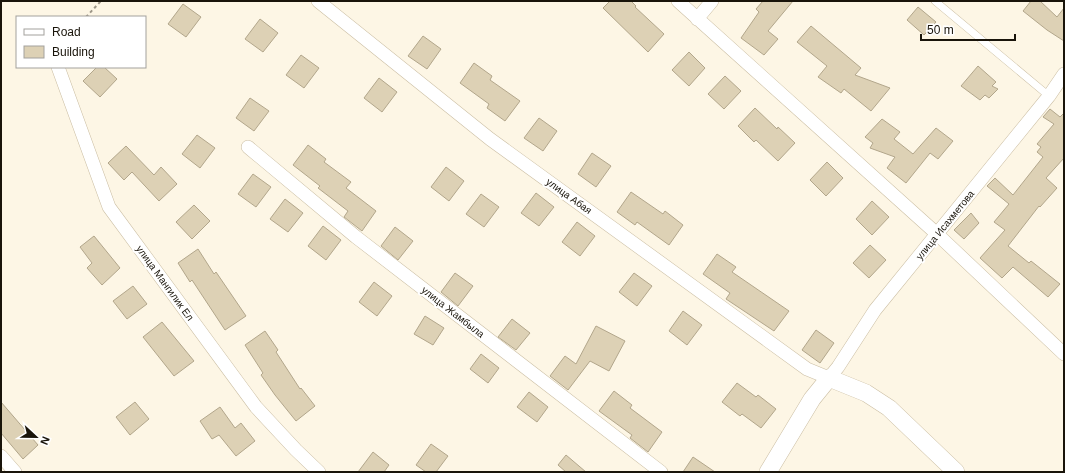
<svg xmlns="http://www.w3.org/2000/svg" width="1065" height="473" font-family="Arial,sans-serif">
	<rect width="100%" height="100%" fill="#fdf6e5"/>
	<path fill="#ddd1b5" stroke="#b2a68b" d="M610 1H631L636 6 635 7 664 34 648 52 603 8Z
		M763 1H793L768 31 778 39 764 55 741 38 759 12 756 9Z
		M1031 1H1040L1057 17 1064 8V41L1047 30 1023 11Z
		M183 4 201 17 186 37 168 24Z
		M918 7 936 22 924 35 907 20Z
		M260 19 278 33 263 52 245 39Z
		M811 26 861 68 855 75 890 88 871 111 844 89 841 93 818 77 827 66 797 42Z
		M423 36 441 49 427 69 408 56Z
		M689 52 705 68 689 86 672 70Z
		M301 55 319 68 304 88 286 75Z
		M474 63 492 76 490 80 520 101 505 121 487 108 489 104 460 83Z
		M978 66 996 82 992 86 998 89 989 98 985 95 980 100 961 86Z
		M97 67H104L117 79 100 97 83 81Z
		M725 76 741 91 724 109 708 94Z
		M379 78 397 92 382 112 364 98Z
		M250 98 269 111 254 131 236 118Z
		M755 108 777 129 778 127 795 143 778 161 756 140 754 142 738 126Z
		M1050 109 1060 117 1064 113V158L1046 178 1057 188 1040 207 1039 206 1008 246 1029 263 1031 261 1060 284 1048 297 1013 267 1002 278 980 258 1005 230 994 222 1009 204 987 186 995 178 1013 195 1043 157 1037 152 1041 147 1037 144 1054 124 1043 117Z
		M539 118 557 131 543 151 524 138Z
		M882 119 900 132 894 139 913 154 936 128 953 141 938 159 930 153 906 183 887 168 895 157 870 148 873 143 865 137Z
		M197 135 215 148 200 168 182 154Z
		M308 145 326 159 324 162 351 182 346 188 376 211 362 231 344 217 348 211 318 188 320 186 293 165Z
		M126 146 154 175 161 167 177 184 159 201 132 172 124 180 108 163Z
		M592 153 611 166 596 187 578 174Z
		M827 162 843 178 826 196 810 180Z
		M446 167 464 181 449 201 431 187Z
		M253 174 271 187 256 207 238 194Z
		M631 192 663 214 665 211 683 225 669 245 637 222 635 225 617 212Z
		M536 193 554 207 539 226 521 213Z
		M481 194 499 207 484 227 466 214Z
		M285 199 303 213 288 232 270 219Z
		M872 201 889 217 872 235 856 219Z
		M194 205 210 221 192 239 176 222Z
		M971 213 979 223 964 239 954 230Z
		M577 222 595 236 580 256 562 242Z
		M323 226 341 240 326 260 308 246Z
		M395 227 413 241 398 260 381 246Z
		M94 236 120 268 102 285 87 268 92 263 80 247Z
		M870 245 886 260 869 278 853 263Z
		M198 249 214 274 216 272 246 316 225 330 192 280 190 282 178 263Z
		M717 254 736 267 732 272 789 311 774 331 726 299 730 293 703 274Z
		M455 273 473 286 458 306 441 292Z
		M634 273 652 286 637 306 619 292Z
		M374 282 392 296 377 316 359 302Z
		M133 286 147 304 127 319 113 301Z
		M683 311 702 325 687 345 669 331Z
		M425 316 444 328 433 345 414 334Z
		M512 319 530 333 516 350 498 337Z
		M162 322 194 361 174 376 143 337Z
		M596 326 625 341 609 371 590 361 568 390 550 376 565 356 576 364Z
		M816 330 834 343 820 363 802 350Z
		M265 331 278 350 276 352 300 389 301 388 315 406 296 421 275 395 261 375 263 373 245 345Z
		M481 354 499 368 488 383 470 369Z
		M737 383 756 397 758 395 776 409 761 428 742 414 740 416 722 402Z
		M614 391 632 405 630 408 662 432 648 452 630 438 632 435 599 411Z
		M529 392 548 407 537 422 517 407Z
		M1 402 38 445 23 459 1 433Z
		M135 402 149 419 130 435 116 417Z
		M220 407 235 428 241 423 255 441 236 456 219 435 212 439 200 421Z
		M431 444 448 456 436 472H426L416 465Z
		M373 452 389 465 384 472H358Z
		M566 455 586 472H566L558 465Z
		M693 457 715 472H683Z"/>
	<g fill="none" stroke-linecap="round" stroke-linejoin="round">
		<defs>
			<path id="service" d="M935 1 1049 96"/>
			<path id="minor" d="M318 1 490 139 807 369 829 378 838 367 875 310 1049 96 1064 74
				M678 1 937 234 1064 354
				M697 19 712 1
				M58 67 109 207 256 407 296 450 319 472
				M248 147 356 237 661 472
				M1 456 15 472"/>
			<path id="tertiary" d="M768 472 812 399 829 378 866 393 889 408 956 472"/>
		</defs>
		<use href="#service" stroke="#cbbea3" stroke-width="8"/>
		<use href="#minor" stroke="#cbbea3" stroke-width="14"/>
		<use href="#tertiary" stroke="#cbbea3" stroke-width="18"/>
		<path stroke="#9c9587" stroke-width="2" stroke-dasharray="3 3" stroke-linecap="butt" d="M86 17 101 1"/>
		<use href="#service" stroke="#fff" stroke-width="7"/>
		<use href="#minor" stroke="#fff" stroke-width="13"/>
		<use href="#tertiary" stroke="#fff" stroke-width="17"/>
	</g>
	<g text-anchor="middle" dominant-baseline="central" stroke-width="4" stroke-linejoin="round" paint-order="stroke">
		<g font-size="10" fill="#19140a" stroke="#fff">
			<text transform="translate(569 196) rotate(36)">улица Абая</text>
			<text transform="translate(945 225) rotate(-51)">улица Исахметова</text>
			<text transform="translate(165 283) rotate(54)">улица Мангилик Ел</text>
			<text transform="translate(453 312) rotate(38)">улица Жамбыла</text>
		</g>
	</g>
	<rect width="1065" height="473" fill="none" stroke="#19140a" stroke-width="4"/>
	<rect x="16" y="16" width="130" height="52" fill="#ffffff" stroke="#a3a19d"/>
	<rect x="24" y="29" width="20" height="6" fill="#ffffff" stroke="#a3a19d"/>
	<text x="52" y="36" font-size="12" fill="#19140a">Road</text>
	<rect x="24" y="46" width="20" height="12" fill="#ddd1b5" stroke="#a3a19d"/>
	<text x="52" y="56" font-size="12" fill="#19140a">Building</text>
	<g transform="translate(36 437) rotate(112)" stroke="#ffffff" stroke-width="3" paint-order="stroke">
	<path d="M0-3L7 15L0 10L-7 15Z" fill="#19140a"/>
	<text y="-6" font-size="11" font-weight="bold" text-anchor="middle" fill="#19140a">N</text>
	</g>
	<path d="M921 34v6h94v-6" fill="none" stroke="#19140a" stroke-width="2"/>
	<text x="927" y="34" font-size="12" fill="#19140a" stroke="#ffffff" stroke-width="3" paint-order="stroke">50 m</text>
</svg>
